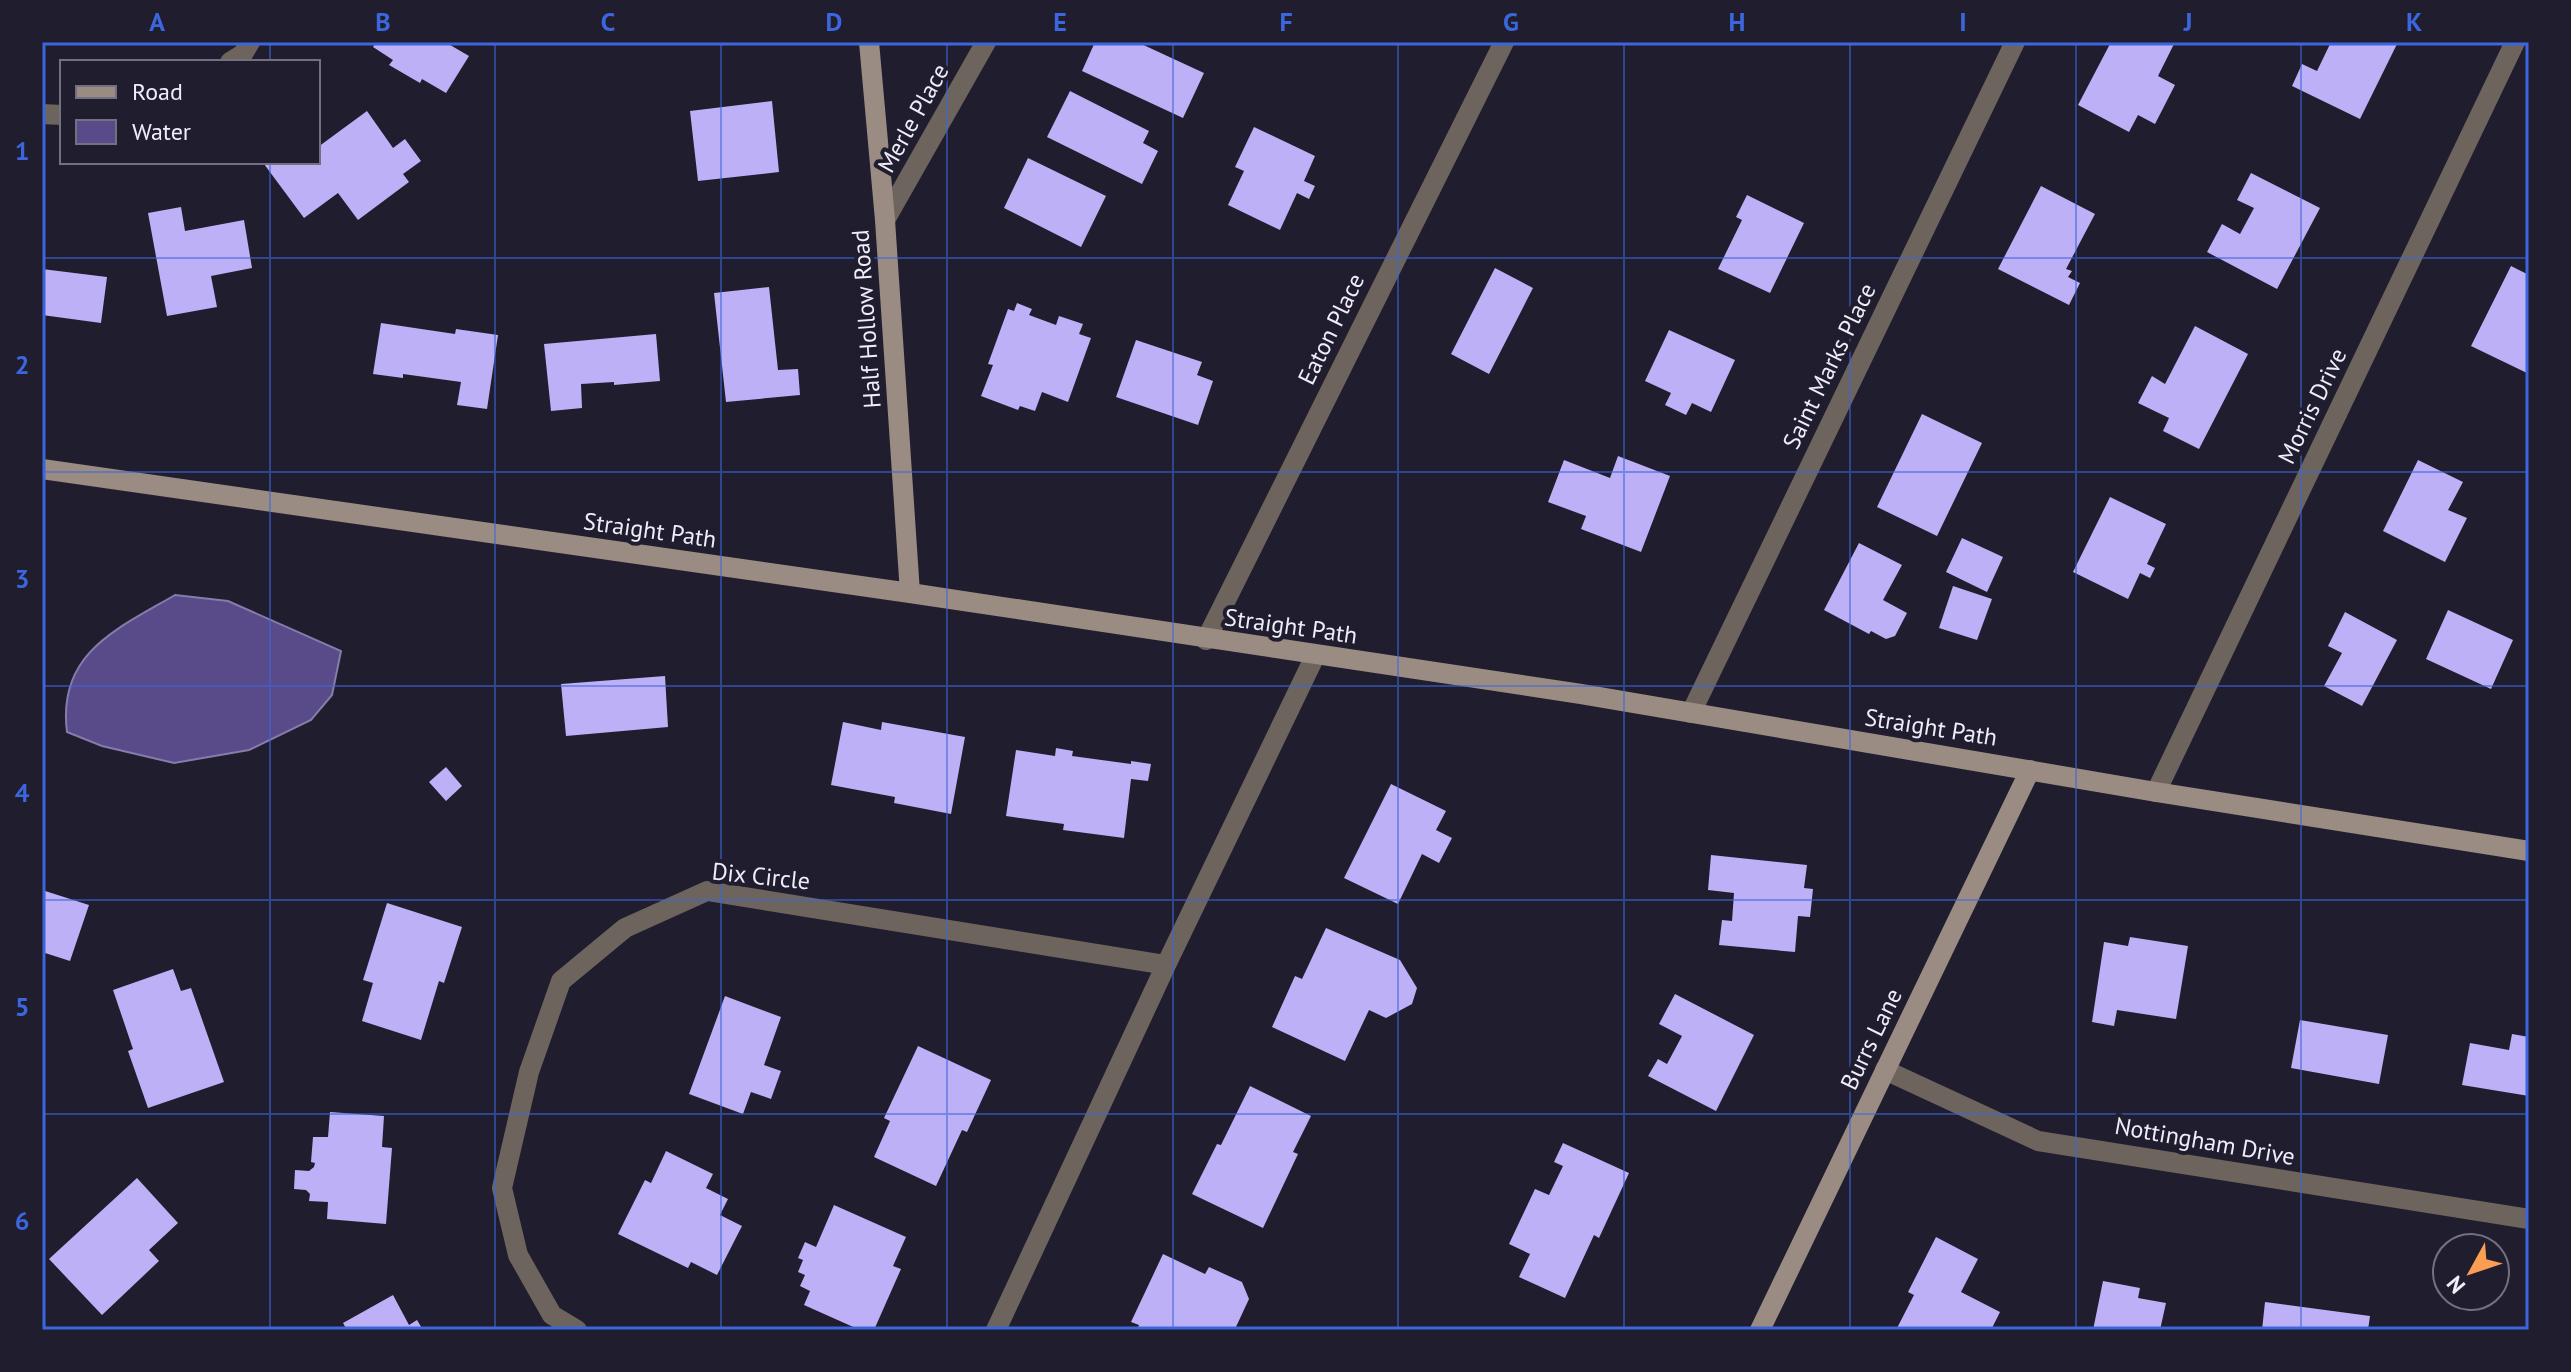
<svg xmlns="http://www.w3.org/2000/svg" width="2571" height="1372" font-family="'PT Sans',sans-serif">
	<rect width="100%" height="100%" fill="#201d2e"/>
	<path fill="#594b89" stroke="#867cab" stroke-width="2" d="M175 595 228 601 341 651 332 695 311 720 249 750 174 763 102 746 67 732C57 653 117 629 175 595Z"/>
	<path fill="#bdb0f6" d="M376 42H445L469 56 446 93 422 79 420 83 389 65 393 60 373 47Z
		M1095 42H1137L1204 73 1183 118 1082 71Z
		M2111 42H2175L2158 76 2175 85 2155 124 2138 115 2129 132 2078 105Z
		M2331 42H2398L2360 119 2292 86 2302 64 2317 71Z
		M1070 91 1149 131 1143 143 1158 151 1142 184 1047 137Z
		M772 101 779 172 698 181 690 111Z
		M367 111 393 148 405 139 421 161 403 174 409 182 358 220 338 193 304 218 264 164 267 162H318V147Z
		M1254 127 1315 156 1304 181 1315 186 1309 199 1297 193 1280 230 1228 205 1244 171 1235 167Z
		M1028 158 1106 196 1081 247 1004 208Z
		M2251 173 2320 208 2277 289 2207 252 2222 224 2240 234 2254 208 2237 200Z
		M2041 186 2095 214 2066 269 2072 271 2068 277 2080 283 2069 305 1998 269Z
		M1747 195 1804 223 1770 293 1718 269 1742 220 1736 217Z
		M181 207 185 231 244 220 252 268 211 276 217 307 167 316 148 213Z
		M2511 266 2529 275V374L2471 346Z
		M1495 268 1533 288 1489 374 1451 354Z
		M42 269 107 277 101 323 42 315Z
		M769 287 778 370 798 369 800 395 726 402 714 293Z
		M1017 303 1032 309 1029 315 1056 325 1059 316 1083 324 1079 334 1091 338 1068 402 1042 392 1035 411 1020 406 1018 410 981 396 993 365 988 364 1008 309 1014 311Z
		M381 323 455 334 456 329 498 335 487 409 457 405 461 382 403 374V378L373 374Z
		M2195 326 2248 354 2199 449 2163 431 2169 418 2138 403 2152 376 2165 384Z
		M1669 330 1735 360 1711 412 1692 403 1686 415 1665 405 1671 393 1645 381Z
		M656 334 660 381 614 385V382L581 384 582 408 551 411 544 344Z
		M1136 340 1202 362 1197 375 1213 381 1198 425 1116 397Z
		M1922 414 1982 443 1937 536 1877 507Z
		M1618 456 1670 476 1641 552 1581 529 1586 516 1548 502 1564 460 1610 478Z
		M2418 460 2463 482 2448 510 2467 518 2445 562 2383 531Z
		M2110 497 2166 524 2147 564 2155 568 2150 578 2140 573 2128 599 2073 572Z
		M1962 538 2003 557 1987 592 1946 572Z
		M1859 543 1902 565 1883 600 1907 613 1895 636 1886 639 1871 631 1869 634 1824 610Z
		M1953 586 1992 599 1977 640 1939 628Z
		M2448 610 2513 640 2491 689 2426 659Z
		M2345 612 2397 640 2362 706 2324 686 2342 653 2328 646Z
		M665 676 668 727 566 736 561 684Z
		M843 722 881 730 882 722 965 737 951 814 894 803 895 797 831 785Z
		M1056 748 1073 751 1072 756 1131 764V761L1151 764 1148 781 1131 779 1124 838 1063 830 1064 824 1006 816 1016 750 1055 756Z
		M446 767 462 786 446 801 429 782Z
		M1391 784 1446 811 1436 830 1452 838 1439 863 1422 854 1398 904 1344 878Z
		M1711 855 1807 865 1804 888 1813 889 1810 917 1798 916 1795 952 1719 945 1722 920 1732 921 1734 893 1708 890Z
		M42 890 89 905 70 961 42 952Z
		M387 903 462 927 444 983 439 981 421 1040 362 1021 373 983 363 980Z
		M1326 928 1400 960 1417 988 1412 1004 1386 1018 1369 1010 1345 1061 1272 1027 1295 976 1302 979Z
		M2130 937 2188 946 2176 1019 2117 1010 2114 1026 2092 1022 2104 942 2128 946Z
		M173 969 181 991 191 988 224 1082 148 1108 128 1051 133 1049 113 990Z
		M1675 994 1754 1035 1716 1111 1648 1076 1658 1059 1667 1064 1682 1036 1659 1024Z
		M725 996 781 1017 764 1065 781 1071 771 1099 751 1092 743 1114 689 1094Z
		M2300 1020 2388 1035 2379 1084 2291 1068Z
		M2512 1034 2529 1037V1096L2462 1085 2470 1043 2509 1050Z
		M918 1046 991 1080 967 1132 962 1130 936 1186 874 1157 890 1121 884 1118Z
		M1250 1086 1311 1116 1293 1152 1298 1154 1263 1228 1192 1194 1217 1144 1221 1145Z
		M330 1112 384 1116 382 1147 392 1148 386 1224 327 1219 328 1202 309 1201 310 1194 306 1190 294 1189 295 1170 309 1171 314 1167 315 1163 311 1162 313 1137H328Z
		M1563 1143 1629 1173 1599 1238 1594 1235 1565 1298 1519 1277 1530 1254 1509 1244 1535 1189 1549 1195 1563 1166 1554 1162Z
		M666 1151 713 1174 706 1188 728 1199 720 1215 742 1226 717 1275 691 1262 688 1268 618 1234 645 1180 651 1183Z
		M137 1178 178 1223 149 1250 159 1261 102 1315 49 1259Z
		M834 1205 906 1237 893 1266 901 1269 874 1330H860L804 1305 810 1291 800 1286 805 1275 798 1272 803 1260 798 1258 805 1242 816 1247Z
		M1936 1237 1978 1259 1961 1292 2000 1312 1991 1330H1896L1914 1295 1908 1292Z
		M1163 1254 1205 1274 1209 1267 1242 1282 1249 1299 1235 1329 1137 1330 1139 1325 1131 1322Z
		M2103 1281 2140 1288 2138 1298 2166 1303 2160 1330H2093Z
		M393 1295 409 1325 417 1320 423 1330H347L343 1323Z
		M2265 1302 2370 1316 2368 1330H2262Z"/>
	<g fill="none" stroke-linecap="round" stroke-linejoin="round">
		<path stroke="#6d645e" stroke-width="20" d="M230 62 243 54 250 42
			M42 114 62 115
			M885 220 986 42
			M1206 640 1504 42
			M1691 713 2015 42
			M2156 792 2515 42
			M1166 965 1315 656
			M1885 1070 2038 1141 2529 1219
			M577 1330 552 1315 518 1255 502 1188 529 1072 561 981 625 928 707 891 1166 965 996 1330"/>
		<path stroke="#9a8c82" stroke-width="20" d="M869 42 885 220 910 593
			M42 469 910 593 1581 694 2156 792 2529 851
			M1760 1330 2030 770"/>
	</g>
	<path fill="none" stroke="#3c66dd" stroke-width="2" stroke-opacity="0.55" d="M270 42V62M495 42V1330M721 42V1330M947 42V1330M1173 42V1330M1398 42V1330M1624 42V1330M1850 42V1330M2076 42V1330M2301 42V1330M270 162V1330M42 258H2529M42 472H2529M42 686H2529M42 900H2529M42 1114H2529"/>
	<g text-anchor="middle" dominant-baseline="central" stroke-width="8" stroke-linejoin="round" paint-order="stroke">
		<g font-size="24" fill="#efedfa" stroke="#201d2e">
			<text transform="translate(913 118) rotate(-61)">Merle Place</text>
			<text transform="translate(866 319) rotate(-94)">Half Hollow Road</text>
			<text transform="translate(1331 329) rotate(-64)">Eaton Place</text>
			<text transform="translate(1829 366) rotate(-64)">Saint Marks Place</text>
			<text transform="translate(2312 406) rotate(-64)">Morris Drive</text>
			<text transform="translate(650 530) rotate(8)">Straight Path</text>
			<text transform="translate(1291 626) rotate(8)">Straight Path</text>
			<text transform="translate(1931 727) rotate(9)">Straight Path</text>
			<text transform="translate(761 876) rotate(6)">Dix Circle</text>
			<text transform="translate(1871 1039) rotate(-64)">Burrs Lane</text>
			<text transform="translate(2205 1141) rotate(10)">Nottingham Drive</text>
		</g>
	</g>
	<rect width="2571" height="1372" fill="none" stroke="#201d2e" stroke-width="88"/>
	<rect x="60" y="60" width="260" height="104" fill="#201d2e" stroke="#737080" stroke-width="2"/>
	<rect x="76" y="86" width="40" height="12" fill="#9a8c82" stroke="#737080" stroke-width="2"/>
	<text x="132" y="100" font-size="24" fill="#efedfa">Road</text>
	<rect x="76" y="120" width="40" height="24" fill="#594b89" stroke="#737080" stroke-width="2"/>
	<text x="132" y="140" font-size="24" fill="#efedfa">Water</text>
	<g transform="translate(2471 1272) rotate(230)"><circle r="38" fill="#201d2e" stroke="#737080" stroke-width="2"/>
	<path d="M0-6L14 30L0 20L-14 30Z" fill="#fc9d54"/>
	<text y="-12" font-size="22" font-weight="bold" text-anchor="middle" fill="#efedfa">N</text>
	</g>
	<rect x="44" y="44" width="2483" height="1284" fill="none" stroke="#3c66dd" stroke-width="3"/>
	<g font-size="26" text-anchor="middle" font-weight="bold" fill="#3c66dd">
		<text x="157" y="31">A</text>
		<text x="383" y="31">B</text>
		<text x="608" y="31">C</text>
		<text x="834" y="31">D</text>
		<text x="1060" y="31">E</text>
		<text x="1286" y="31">F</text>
		<text x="1511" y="31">G</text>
		<text x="1737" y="31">H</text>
		<text x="1963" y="31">I</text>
		<text x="2188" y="31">J</text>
		<text x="2414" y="31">K</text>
		<text x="22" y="160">1</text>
		<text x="22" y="374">2</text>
		<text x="22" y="588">3</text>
		<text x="22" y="802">4</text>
		<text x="22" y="1016">5</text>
		<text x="22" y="1230">6</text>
	</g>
</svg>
